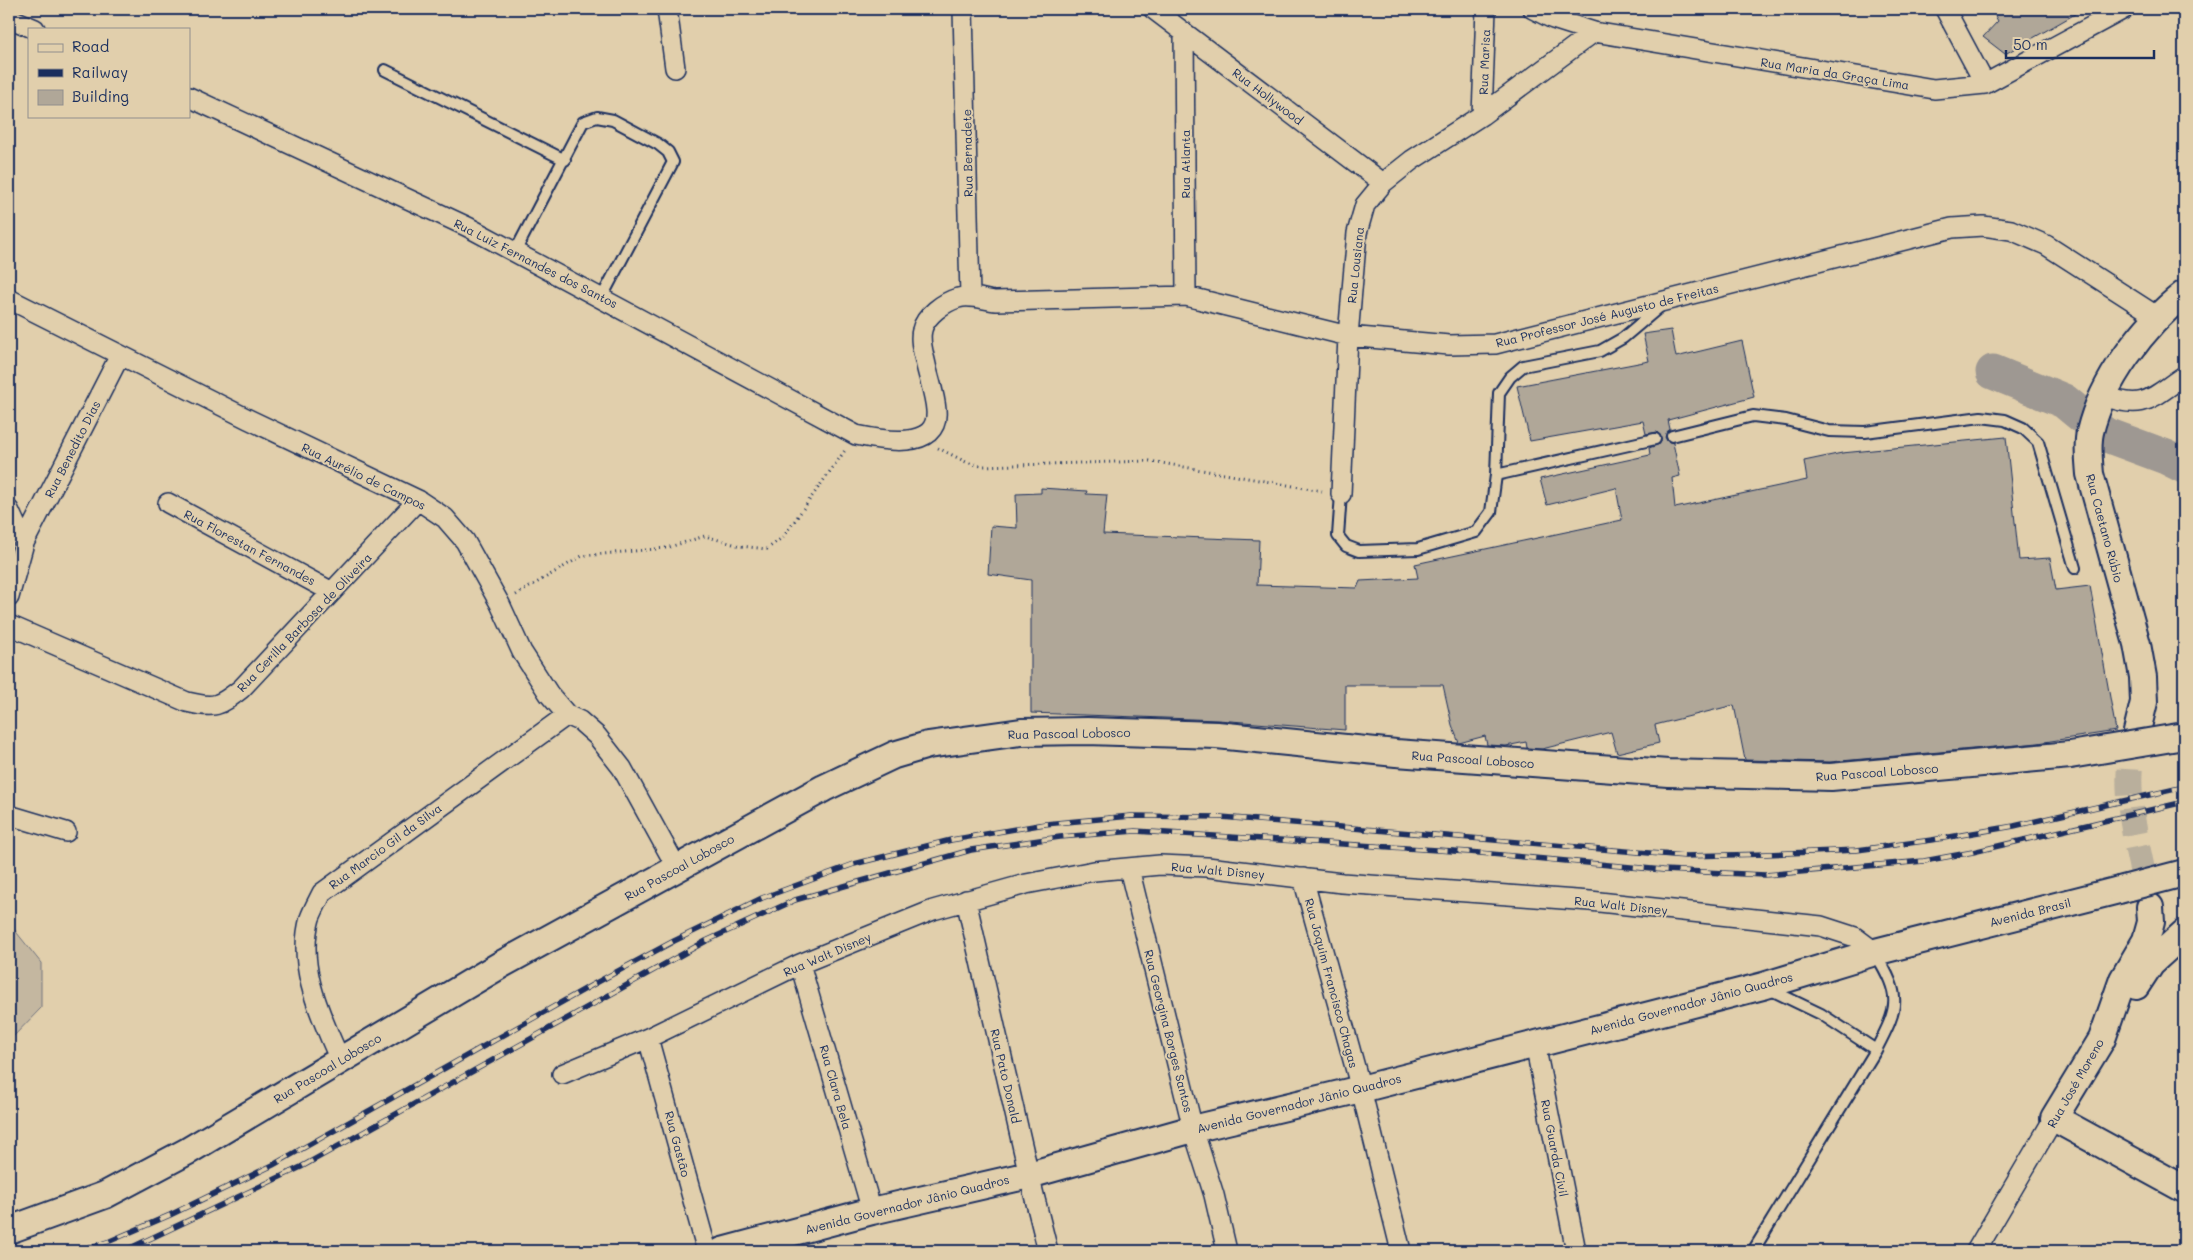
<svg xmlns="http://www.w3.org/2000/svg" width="2193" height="1260" font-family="Mali,sans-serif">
	<rect width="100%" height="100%" fill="#e1cfac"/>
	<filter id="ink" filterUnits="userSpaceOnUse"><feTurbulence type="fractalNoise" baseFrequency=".02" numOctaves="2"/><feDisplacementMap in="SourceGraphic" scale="10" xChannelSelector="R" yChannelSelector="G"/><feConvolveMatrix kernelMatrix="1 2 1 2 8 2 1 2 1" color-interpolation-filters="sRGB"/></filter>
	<g filter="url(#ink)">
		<path fill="#c4b7a0" stroke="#70737f" d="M9 923 41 963V1008L9 1041Z"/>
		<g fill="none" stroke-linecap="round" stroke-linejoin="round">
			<path stroke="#9e9892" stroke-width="35" d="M1993 372 2064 401 2104 434 2166 457 2184 466"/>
		</g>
		<path fill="#b0a798" stroke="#1b2f5e" d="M1991 9H2084L2005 54 1983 37 1998 21Z
			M1671 330 1676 357 1742 341 1754 397 1668 420 1670 429 1665 437 1667 441 1673 443 1680 476 1672 478 1675 508 1807 480 1804 461 1842 453 2006 437 2019 560 2050 558 2056 590 2090 586 2116 731 2038 743 1830 762 1745 760 1734 705 1655 725 1659 743 1617 753 1611 732 1542 749 1527 748 1526 742 1506 746 1487 745 1485 736 1459 743 1452 725 1443 685H1345V730L1218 720 1031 713V580L988 574 991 526 1017 528 1016 494 1041 493V488L1087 491 1086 494 1107 495 1103 534 1259 540 1257 585 1357 588 1360 581 1418 578 1415 564 1622 520 1616 488 1547 505 1540 479 1650 455 1649 448 1660 444V435L1657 432 1646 434 1643 421 1530 441 1517 386 1649 361 1643 334Z"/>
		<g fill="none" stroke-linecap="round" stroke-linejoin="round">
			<path stroke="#b9af9c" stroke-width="26" stroke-dasharray="26 13" stroke-linecap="butt" d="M2137 731C2135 742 2131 753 2130 765 2126 811 2141 861 2150 906"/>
			<defs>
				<path id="lane" d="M385 70 565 160
					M515 252 583 122 597 117 613 120 658 144 668 152 673 162 602 297
					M1672 436 1753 416 1786 420 1829 431 1865 432 1981 417 2005 420 2023 428 2038 442 2075 568
					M1496 475 1655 439
					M1341 494 1338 536 1346 546 1359 551 1418 549 1476 532 1491 512 1496 475 1499 393 1510 377 1523 366 1600 351 1623 338 1662 305
					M1769 989 1821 1014 1876 1050
					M1753 1251 1876 1050C1899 1006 1902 997 1875 953"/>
				<path id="street" d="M667 9 675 68
					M963 9 970 297
					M1153 9 1383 183
					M1533 9 1553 19 1594 32 1934 89 1985 84 2124 9
					M1945 9 1985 84
					M9 18 35 29
					M1184 32 1186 296
					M189 97 468 227 856 435C880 440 940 452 936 410 935 395 929 379 926 365 924 355 919 341 922 330 925 316 944 302 958 298 970 294 984 300 996 301L1186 296 1348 336 1449 345 1495 344 1952 228 1983 226 2011 230 2046 245 2158 317
					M1482 115 1486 9
					M9 299 248 419 418 500 445 518 465 541 500 604 522 652 549 694 567 715 580 721 597 736 622 768 677 868
					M2104 396C2145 411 2151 398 2184 376
					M1341 494 1348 336 1357 233 1365 205 1383 183 1412 160 1482 115 1594 32
					M168 503 332 592
					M9 510 24 543 9 597
					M24 543 120 355
					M9 625 187 702C215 709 219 706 241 689L418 500
					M9 815 66 832
					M1129 868 1193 1129 1214 1195 1227 1251
					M1303 878 1361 1089 1401 1251
					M966 900 1029 1175 1048 1251
					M800 964 872 1211
					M648 1038 707 1251
					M1535 1044 1576 1251
					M340 1060C321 1016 296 967 310 918 313 910 318 901 322 893L567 715
					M562 1074 648 1038 800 964 933 910 1026 884 1094 871 1160 865 1207 867 1342 883 1590 901 1821 926 1855 937 1875 952
					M1976 1251 2054 1118"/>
				<path id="secondary" d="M2137 731 2144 702 2143 677 2137 644 2090 474C2089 461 2087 446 2090 432 2102 381 2144 325 2184 294
					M2150 907 2151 922 2146 940 2123 979 2102 1039 2054 1118 2184 1189
					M2136 986 2151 963 2184 933
					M9 1230 105 1195 188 1151 502 964 824 788 894 755 928 745 1021 732 1087 731 1217 735 1396 753 1668 773 1831 777 2070 755
					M722 1251 872 1211 1029 1175 1193 1129 1361 1089 1763 986 1875 952 2119 890"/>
			</defs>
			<use href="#lane" stroke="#1b2f5e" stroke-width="14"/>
			<use href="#street" stroke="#1b2f5e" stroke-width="22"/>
			<use href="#secondary" stroke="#1b2f5e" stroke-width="30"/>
			<path stroke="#1b2f5e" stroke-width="3" stroke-dasharray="1 4" stroke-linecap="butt" d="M938 448 966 462 981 466 1150 461 1322 491
				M516 595 582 556 666 548 705 536 740 546 767 549 783 537 846 449"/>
			<use href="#lane" stroke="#e1cfac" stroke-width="10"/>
			<use href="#street" stroke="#e1cfac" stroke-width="19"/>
			<use href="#secondary" stroke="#e1cfac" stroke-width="26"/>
			<defs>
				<path id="rail" d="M78 1251 110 1241 170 1215 273 1165 594 984 674 941 762 898 854 864 951 840 1045 824 1131 816 1221 817 1685 856 1767 854 1857 850 1932 840 2014 826 2184 787
					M124 1251 301 1167 706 941 795 900 971 850 1060 837 1135 831 1469 852 1663 870 1765 875 1924 861 1973 852 2184 802"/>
			</defs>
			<use href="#rail" stroke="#1b2f5e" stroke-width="5.5"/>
			<use href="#rail" stroke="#e1cfac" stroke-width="4" stroke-dasharray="11" stroke-linecap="butt"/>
			<defs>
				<path id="secondary-bridge" d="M2070 755 2184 736
					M2119 890 2184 873"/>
			</defs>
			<use href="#secondary-bridge" stroke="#1b2f5e" stroke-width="30" stroke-linecap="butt"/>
			<use href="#secondary-bridge" stroke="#e1cfac" stroke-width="26"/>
		</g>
	</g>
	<g text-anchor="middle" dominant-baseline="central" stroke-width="4" stroke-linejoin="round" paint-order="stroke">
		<g font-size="12" fill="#1b2f5e" stroke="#e1cfac">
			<text transform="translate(1484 62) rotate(-88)">Rua Marisa</text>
			<text transform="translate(1835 73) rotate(9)">Rua Maria da Graça Lima</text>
			<text transform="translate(1268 96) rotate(37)">Rua Hollywood</text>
			<text transform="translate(967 153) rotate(-91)">Rua Bernadete</text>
			<text transform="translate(1185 164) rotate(-90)">Rua Atlanta</text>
			<text transform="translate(536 263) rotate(27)">Rua Luiz Fernandes dos Santos</text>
			<text transform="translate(1355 265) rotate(-84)">Rua Lousiana</text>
			<text transform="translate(1607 315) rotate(-14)">Rua Professor José Augusto de Freitas</text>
			<text transform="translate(72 449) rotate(-63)">Rua Benedito Dias</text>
			<text transform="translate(364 476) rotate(26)">Rua Aurélio de Campos</text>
			<text transform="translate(2105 528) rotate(75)">Rua Caetano Rúbio</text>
			<text transform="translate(250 547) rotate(28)">Rua Florestan Fernandes</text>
			<text transform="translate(304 622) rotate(-46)">Rua Cerilla Barbosa de Oliveira</text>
			<text transform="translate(1069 733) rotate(-1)">Rua Pascoal Lobosco</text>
			<text transform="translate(1473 759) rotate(4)">Rua Pascoal Lobosco</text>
			<text transform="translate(1877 772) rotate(-4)">Rua Pascoal Lobosco</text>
			<text transform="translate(385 846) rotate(-36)">Rua Marcio Gil da Silva</text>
			<text transform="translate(679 867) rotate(-29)">Rua Pascoal Lobosco</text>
			<text transform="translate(1218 870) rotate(5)">Rua Walt Disney</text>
			<text transform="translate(1621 905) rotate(6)">Rua Walt Disney</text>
			<text transform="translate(2030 912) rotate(-14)">Avenida Brasil</text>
			<text transform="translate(827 954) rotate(-23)">Rua Walt Disney</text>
			<text transform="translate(1332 983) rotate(75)">Rua Joquim Francisco Chagas</text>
			<text transform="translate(1691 1003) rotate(-15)">Avenida Governador Jânio Quadros</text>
			<text transform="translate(1169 1031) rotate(76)">Rua Georgina Borges Santos</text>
			<text transform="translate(327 1068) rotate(-31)">Rua Pascoal Lobosco</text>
			<text transform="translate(1006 1076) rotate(77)">Rua Pato Donald</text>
			<text transform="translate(2075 1083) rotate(-60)">Rua José Moreno</text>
			<text transform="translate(836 1087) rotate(74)">Rua Clara Bela</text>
			<text transform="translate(1299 1103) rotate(-14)">Avenida Governador Jânio Quadros</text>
			<text transform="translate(678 1144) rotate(75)">Rua Gastão</text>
			<text transform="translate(1555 1148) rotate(79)">Rua Guarda Civil</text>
			<text transform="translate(907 1204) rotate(-14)">Avenida Governador Jânio Quadros</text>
		</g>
	</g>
	<rect width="2193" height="1260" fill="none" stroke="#e1cfac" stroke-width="30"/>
	<rect x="15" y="15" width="2163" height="1230" fill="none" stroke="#1b2f5e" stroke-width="2" filter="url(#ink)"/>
	<rect x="28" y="28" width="162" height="90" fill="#e1cfac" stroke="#928f8d"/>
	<rect x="38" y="44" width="25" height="8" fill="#e1cfac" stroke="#928f8d"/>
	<text x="72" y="52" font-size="15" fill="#1b2f5e">Road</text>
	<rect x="38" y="69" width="25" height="8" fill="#1b2f5e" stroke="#928f8d"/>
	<text x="72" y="78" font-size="15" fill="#1b2f5e">Railway</text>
	<rect x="38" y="90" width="25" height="15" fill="#b0a798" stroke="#928f8d"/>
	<text x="72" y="102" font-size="15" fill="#1b2f5e">Building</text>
	<path d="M2006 50v8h148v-8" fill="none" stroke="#1b2f5e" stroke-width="2.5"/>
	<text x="2013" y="50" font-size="15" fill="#1b2f5e" stroke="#e1cfac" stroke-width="4" paint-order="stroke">50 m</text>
</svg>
